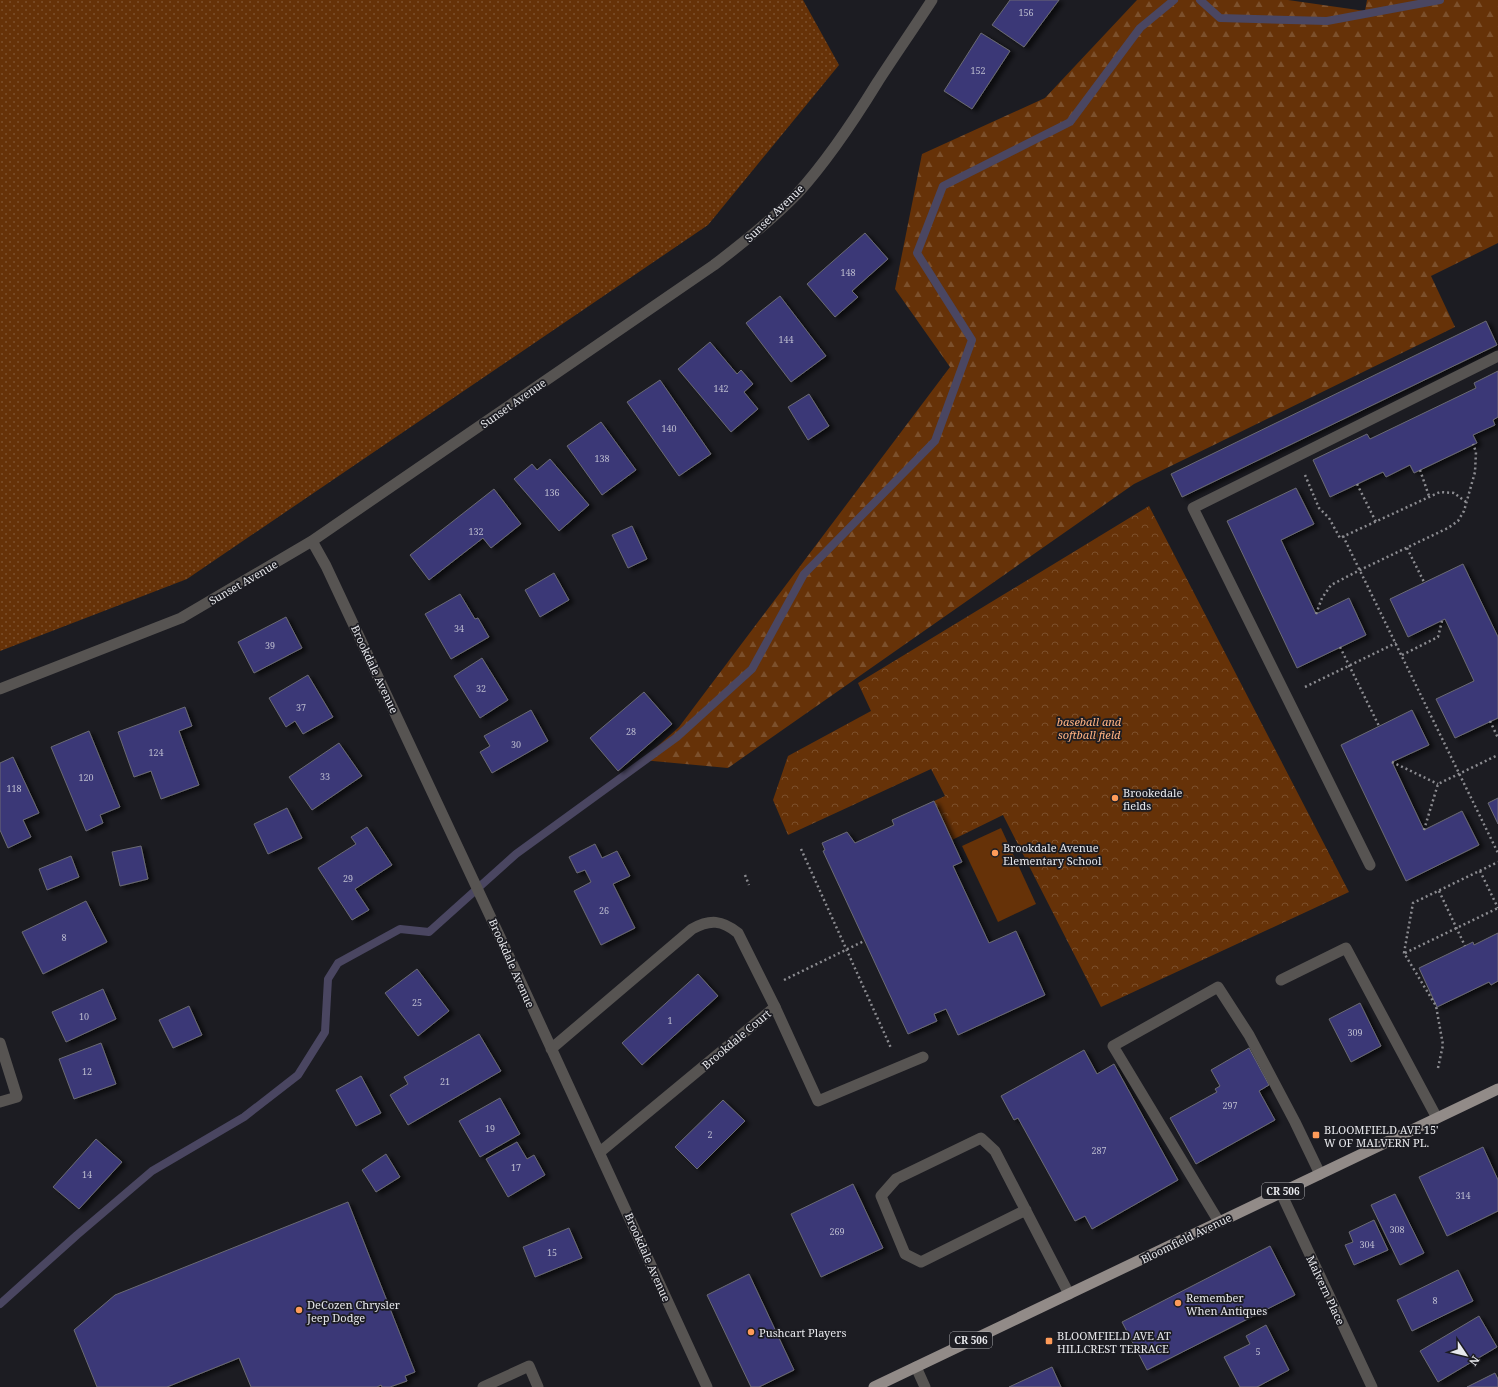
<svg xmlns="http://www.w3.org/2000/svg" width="1498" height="1387" font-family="'Noto Serif',serif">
	<defs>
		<pattern id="grass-dots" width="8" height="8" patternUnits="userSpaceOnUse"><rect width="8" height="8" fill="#663208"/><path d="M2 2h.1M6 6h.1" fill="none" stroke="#7c502c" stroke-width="1.8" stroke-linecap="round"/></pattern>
		<pattern id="forest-firs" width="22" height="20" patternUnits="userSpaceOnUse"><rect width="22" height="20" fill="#663208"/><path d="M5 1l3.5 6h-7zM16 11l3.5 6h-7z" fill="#7c502c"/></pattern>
		<pattern id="park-crowns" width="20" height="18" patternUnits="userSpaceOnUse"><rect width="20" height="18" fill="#663208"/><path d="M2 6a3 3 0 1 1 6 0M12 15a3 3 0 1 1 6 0" fill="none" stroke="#7c502c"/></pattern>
		<filter id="shadow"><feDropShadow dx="4.5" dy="2.5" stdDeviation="2" flood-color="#0009"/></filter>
	</defs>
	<rect width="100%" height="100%" fill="#1c1c22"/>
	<path fill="url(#grass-dots)" d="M0 0H803L839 65 708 225 187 579 0 651Z"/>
	<path fill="url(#forest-firs)" d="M1137 0H1288L1365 11 1367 0H1498V243L1431 276 1455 327 1134 484 728 768 642 760 679 727 950 367 895 289 922 154 1045 98Z"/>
	<path fill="url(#park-crowns)" d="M1149 506 1349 892 1101 1007 1003 815 952 840 934 801 945 796 931 769 788 835 773 800 788 756 871 711 858 683Z"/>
	<path fill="#663208" d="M1001 828 1036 904 998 922 962 846Z"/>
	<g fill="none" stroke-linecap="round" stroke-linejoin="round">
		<path stroke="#4a4661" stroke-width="8" d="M1200 0 1220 18 1327 21 1440 0
			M0 1304 77 1235 152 1171 244 1117 298 1075 325 1032 328 979 338 963 400 929 429 932 516 854 677 737 752 669 804 574 935 441 972 340 917 253 943 186 1070 122 1140 28 1174 0"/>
	</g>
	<path fill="#3a3777" stroke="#6b6b73" filter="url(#shadow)" d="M1010 0H1059L1024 47 992 25Z
		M981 33 1010 51 972 109 944 91Z
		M865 233 888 259 852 291 858 297 835 317 807 284Z
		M780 296 826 356 791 382 746 323Z
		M1486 321 1497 345 1182 497 1171 474Z
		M710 342 737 374 741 370 753 384 744 392 758 409 731 432 678 369Z
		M1498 371V417L1493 420 1495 425 1473 435 1477 443 1414 473 1410 465 1386 477 1383 472 1330 497 1313 460 1367 434 1370 439 1476 388 1474 383Z
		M660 380 711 454 679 476 627 402Z
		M809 394 829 426 808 440 788 407Z
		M601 422 636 470 602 495 567 446Z
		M550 459 589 505 559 531 514 479 532 464 537 470Z
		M1296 488 1314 524 1281 540 1316 614 1349 598 1366 635 1297 668 1227 521Z
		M494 489 521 524 491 548 483 538 429 580 410 555Z
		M632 526 647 559 628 568 612 535Z
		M1463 564 1498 637V718L1455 738 1436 699 1474 681 1445 619 1408 637 1390 599Z
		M554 573 569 600 540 617 525 590Z
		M460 594 475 619 478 618 489 637 451 659 425 614Z
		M286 617 302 648 254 673 238 642Z
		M482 658 508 700 480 718 454 676Z
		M308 675 333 717 303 734 295 721 286 727 269 698Z
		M644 692 672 724 618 771 590 738Z
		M185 707 192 726 179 731 199 785 161 799 151 771 134 777 118 732Z
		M531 710 548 741 492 773 480 752 490 746 484 736Z
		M1412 710 1429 745 1392 762 1424 830 1462 811 1479 845 1406 881 1341 745Z
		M89 731 120 807 100 815 103 823 86 831 51 747Z
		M339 743 362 776 312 810 289 777Z
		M13 757 39 813 23 820 31 837 8 848 0 830V763Z
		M1498 798V824L1488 803Z
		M934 801 962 862 953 866 989 943 1016 931 1045 995 958 1035 946 1009 934 1014 937 1021 908 1034 823 851 825 850 822 843 847 832 855 843 894 825 892 820Z
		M287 808 302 838 268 854 254 824Z
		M367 827 392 865 355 889 369 910 352 920 318 868 356 844 351 837Z
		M595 844 602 858 617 851 630 876 613 884 635 928 601 945 574 891 591 882 585 870 577 873 569 857Z
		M141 846 148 879 120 886 112 852Z
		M71 856 79 877 47 890 39 869Z
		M86 901 107 942 43 974 22 932Z
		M1498 933V981L1491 985 1489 982 1437 1007 1419 968 1473 942 1474 945Z
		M417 969 449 1011 418 1036 385 993Z
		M698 974 718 996 642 1065 622 1043Z
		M103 989 116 1019 66 1042 52 1012Z
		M1360 1003 1381 1046 1351 1062 1329 1019Z
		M189 1006 202 1035 173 1048 159 1020Z
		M479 1034 501 1071 408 1125 390 1095 408 1084 404 1077Z
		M101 1043 116 1084 74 1099 59 1059Z
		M1249 1048 1269 1085 1259 1091 1275 1120 1196 1164 1170 1118 1217 1092 1215 1089 1220 1086 1211 1070Z
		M1084 1050 1097 1074 1114 1064 1178 1180 1092 1229 1085 1216 1075 1221 1018 1118 1014 1120 1001 1096Z
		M361 1076 381 1113 356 1126 336 1090Z
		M500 1098 520 1134 480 1157 459 1121Z
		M723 1100 745 1121 697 1169 675 1147Z
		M96 1139 122 1162 79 1209 53 1187Z
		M517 1142 527 1159 534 1155 545 1175 508 1197 486 1159Z
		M1483 1147 1498 1180V1211L1447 1236 1419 1177Z
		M386 1154 400 1177 376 1192 362 1170Z
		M853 1184 883 1248 821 1277 791 1214Z
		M1395 1194 1424 1253 1400 1265 1371 1205Z
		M348 1202 415 1372 405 1376 407 1381 390 1387H382L381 1385 377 1387H251L239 1358 167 1387H97L74 1330 115 1295Z
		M1374 1220 1388 1250 1354 1265 1345 1245 1353 1242 1349 1232Z
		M569 1228 582 1258 535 1277 523 1247Z
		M1270 1246 1295 1295 1147 1370 1122 1322Z
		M1458 1270 1473 1301 1412 1331 1397 1300Z
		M749 1274 794 1370 759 1387H751L707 1295Z
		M1479 1316 1497 1347 1438 1382 1420 1351Z
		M1266 1325 1289 1370 1257 1387H1240L1224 1357 1250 1344 1246 1336Z
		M1052 1367 1061 1387H1009Z
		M1495 1373 1498 1379V1387H1467Z"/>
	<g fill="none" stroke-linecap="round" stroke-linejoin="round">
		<path stroke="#8c8c91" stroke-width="2.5" stroke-dasharray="2 3" stroke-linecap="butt" d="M1420 470 1429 496
			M1305 475 1319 508 1329 518 1340 538 1440 492 1454 493 1466 502
			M1357 484 1376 522
			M1343 536 1498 853
			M1407 548 1424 582
			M1316 614 1322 598 1331 585 1360 570 1448 528 1458 521 1464 511 1475 472 1476 452 1473 444
			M1340 647 1379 726
			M1402 655 1438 637 1442 621
			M1305 687 1396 643
			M1490 721 1498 738
			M1392 762 1438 784
			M1424 830 1438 784 1498 755
			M801 849 891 1048
			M1480 871 1498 908
			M745 875 749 885
			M1439 891 1465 946
			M1405 953 1498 908
			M784 980 864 941
			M1438 1068 1443 1045 1436 1006 1404 953 1413 903 1498 862"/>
		<path stroke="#575452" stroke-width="11" d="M1370 865 1193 508 1498 356
			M1281 980 1346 948 1437 1118
			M775 1007 818 1101 923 1057
			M1026 1210 921 1262 905 1254 881 1196 896 1179 981 1138 995 1151 1069 1294
			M1219 1222 1113 1046 1218 987 1249 1035 1295 1122 1320 1174
			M483 1387 529 1366 538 1387"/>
		<path stroke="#575452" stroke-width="11" d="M312 541 326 566C455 839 582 1112 707 1387
			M0 689 181 618 312 541 714 265C743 243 772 220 797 194 828 160 853 122 877 83 895 55 914 28 932 0
			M0 1043 17 1097 0 1102
			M551 1049 692 929C710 919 722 920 738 933L775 1007 600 1152
			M1281 1193 1372 1387
			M916 1367 925 1387"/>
		<path stroke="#928b88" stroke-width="11" d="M874 1387 1498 1089"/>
	</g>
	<g fill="#fe9b59" stroke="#1c1c22" stroke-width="1.5">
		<circle cx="1115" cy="798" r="4"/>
		<circle cx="995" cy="853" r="4"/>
		<rect x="1312" y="1131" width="8" height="8" rx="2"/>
		<circle cx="1178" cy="1303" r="4"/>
		<circle cx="299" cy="1310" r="4"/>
		<circle cx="751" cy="1332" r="4"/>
		<rect x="1045" y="1337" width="8" height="8" rx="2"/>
	</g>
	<g text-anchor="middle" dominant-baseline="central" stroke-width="3.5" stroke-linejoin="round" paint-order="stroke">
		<g font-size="9" fill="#bcbccf">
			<text x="1026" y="12">156</text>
			<text x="978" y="70">152</text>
			<text x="848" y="272">148</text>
			<text x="786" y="339">144</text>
			<text x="721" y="388">142</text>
			<text x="669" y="428">140</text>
			<text x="602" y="458">138</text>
			<text x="552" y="492">136</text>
			<text x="476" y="531">132</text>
			<text x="459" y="628">34</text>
			<text x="270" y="645">39</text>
			<text x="481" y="688">32</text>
			<text x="301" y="707">37</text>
			<text x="631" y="731">28</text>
			<text x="516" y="744">30</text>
			<text x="156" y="752">124</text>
			<text x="325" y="776">33</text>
			<text x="86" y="777">120</text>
			<text x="14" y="788">118</text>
			<text x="348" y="878">29</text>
			<text x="604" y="910">26</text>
			<text x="64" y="937">8</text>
			<text x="417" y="1002">25</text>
			<text x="84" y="1016">10</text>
			<text x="670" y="1020">1</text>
			<text x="1355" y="1032">309</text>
			<text x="87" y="1071">12</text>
			<text x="445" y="1081">21</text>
			<text x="1230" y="1105">297</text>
			<text x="490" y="1128">19</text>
			<text x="710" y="1134">2</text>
			<text x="1099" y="1150">287</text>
			<text x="516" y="1167">17</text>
			<text x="87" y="1174">14</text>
			<text x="1463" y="1195">314</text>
			<text x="1397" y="1229">308</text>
			<text x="837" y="1231">269</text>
			<text x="1367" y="1244">304</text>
			<text x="552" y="1252">15</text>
			<text x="1435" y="1300">8</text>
			<text x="1258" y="1351">5</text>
		</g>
		<g fill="#1c1c22" stroke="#aaabaf" stroke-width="1">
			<rect x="1262" y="1183" width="42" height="16" rx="3"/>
			<rect x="950" y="1332" width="42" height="16" rx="3"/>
		</g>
		<g font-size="10" font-weight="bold" fill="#e7e8ec">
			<text x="1283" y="1191">CR 506</text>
			<text x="971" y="1340">CR 506</text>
		</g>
		<g font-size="11" fill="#e7e8ec" stroke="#1c1c22">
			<text transform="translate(774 213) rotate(-44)">Sunset Avenue</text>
			<text transform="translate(513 403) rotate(-35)">Sunset Avenue</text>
			<text transform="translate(243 582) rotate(-30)">Sunset Avenue</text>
			<text transform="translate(375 669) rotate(65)">Brookdale Avenue</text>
			<text transform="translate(512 963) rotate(66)">Brookdale Avenue</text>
			<text transform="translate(736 1039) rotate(-40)">Brookdale Court</text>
			<text transform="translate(1186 1238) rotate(-26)">Bloomfield Avenue</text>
			<text transform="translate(648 1257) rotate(66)">Brookdale Avenue</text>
			<text transform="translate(1326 1290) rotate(65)">Malvern Place</text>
		</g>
		<g font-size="11" font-style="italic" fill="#ffb282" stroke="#1c1c22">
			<text x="1089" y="721">baseball and<tspan x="1089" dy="13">softball field</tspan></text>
		</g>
		<g font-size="11" fill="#e7e8ec" stroke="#1c1c22" text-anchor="start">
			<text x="1123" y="792">Brookedale<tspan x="1123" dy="13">fields</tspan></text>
			<text x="1003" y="847">Brookdale Avenue<tspan x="1003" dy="13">Elementary School</tspan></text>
			<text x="1324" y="1129">BLOOMFIELD AVE 15'<tspan x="1324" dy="13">W OF MALVERN PL.</tspan></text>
			<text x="1186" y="1297">Remember<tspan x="1186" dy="13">When Antiques</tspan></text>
			<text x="307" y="1304">DeCozen Chrysler<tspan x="307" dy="13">Jeep Dodge</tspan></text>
			<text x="759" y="1332">Pushcart Players</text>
			<text x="1057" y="1335">BLOOMFIELD AVE AT<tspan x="1057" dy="13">HILLCREST TERRACE</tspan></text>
		</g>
	</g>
	<g transform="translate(1466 1355) rotate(125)" stroke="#1c1c22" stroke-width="3" paint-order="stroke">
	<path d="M0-3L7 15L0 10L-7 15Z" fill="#e7e8ec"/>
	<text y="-6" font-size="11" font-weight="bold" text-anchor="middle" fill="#e7e8ec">N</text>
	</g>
</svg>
